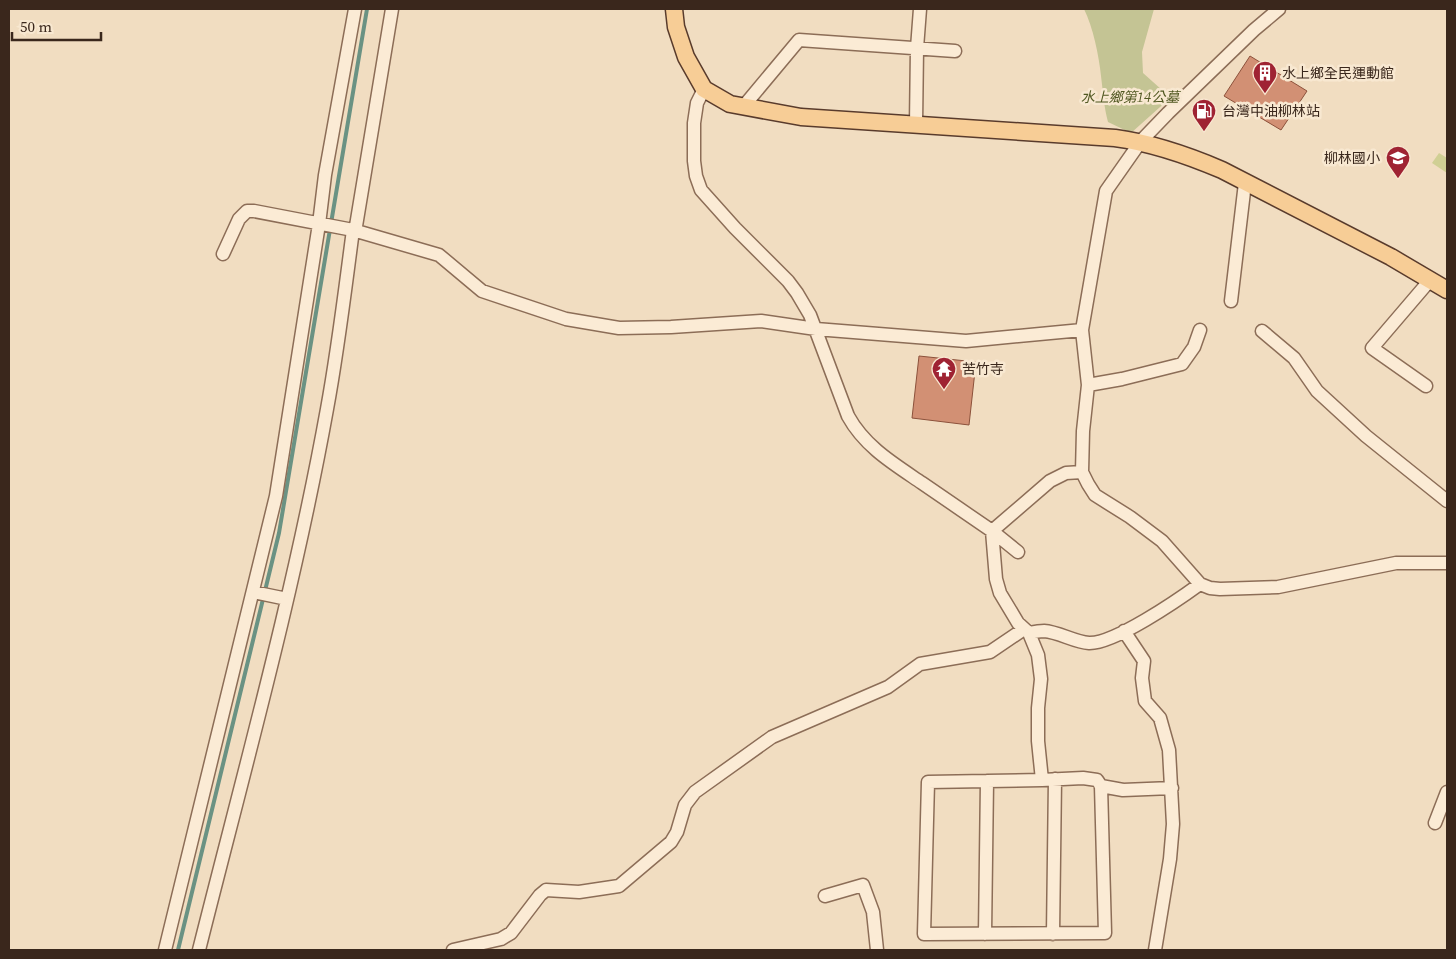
<svg xmlns="http://www.w3.org/2000/svg" width="1456" height="959" font-family="'Source Serif 4','Noto Sans TC',serif">
	<rect width="100%" height="100%" fill="#f1ddc1"/>
	<path fill="#d0cf94" d="M1439 153 1447 158V173L1432 163Z"/>
	<path fill="#c4c494" d="M1084 9H1154L1142 52 1143 73 1162 90 1169 99 1131 133 1108 122C1104 107 1103 92 1101 76 1099 56 1093 27 1084 9Z"/>
	<g fill="none" stroke-linecap="round" stroke-linejoin="round">
		<path stroke="#6a9283" stroke-width="4" d="M178 950 279 533 367 9"/>
	</g>
	<path fill="#d29074" stroke="#8c513b" d="M1250 56 1307 91 1281 130 1224 96Z
		M919 356 976 362 969 425 912 418Z"/>
	<g fill="none" stroke-linecap="round" stroke-linejoin="round">
		<defs>
			<path id="minor" d="M704 89 697 103 694 123V161L696 176 701 190 735 228 788 281 797 293 810 315 848 416C865 447 894 464 922 483 945 499 969 515 992 531L996 579 1000 593 1018 623 1029 633 1038 655 1041 679 1038 708V741L1042 780 1083 778 1097 780 1101 786 1123 790 1172 788
				M743 107 799 40 955 51
				M916 124 917 48 920 9
				M223 254 239 219 247 211H254L353 230 439 255 482 291 566 319 619 328 671 327 761 321 816 329 966 341 1082 330
				M1231 301 1245 183
				M1262 331 1294 358 1317 391 1366 436 1447 501
				M1088 385 1082 330 1106 191 1141 141 1168 113 1254 30 1279 9
				M1426 386 1372 348 1431 279
				M1018 552 992 531 1050 481 1066 473 1082 472
				M1200 584 1162 541 1130 517 1095 495 1088 484 1082 472 1083 431 1088 385 1122 379 1182 364 1194 347 1200 330
				M253 592 287 599
				M1124 631 1144 661 1142 678 1145 701 1160 718 1169 750 1173 824 1170 859 1155 950
				M1029 633C1034 632 1040 631 1044 631 1059 632 1074 642 1089 643 1114 644 1178 600 1200 584L1210 588 1220 589 1278 587 1396 563H1447
				M987 781 928 782 924 934 1105 933 1101 786
				M1435 823 1447 792
				M825 896 863 885 873 912 877 950
				M985 934 987 781 1042 780
				M1053 934 1055 779
				M165 950 276 496 319 224 325 175 355 9
				M199 950C244 771 294 592 327 409 338 350 345 290 353 230L356 226 392 9
				M453 950 501 939 511 933 540 895 546 890 579 892 619 886 671 842 677 832 685 805 695 792 772 737 888 687 920 664 990 652 1024 629"/>
			<path id="major" d="M674 9 676 27 686 57 704 89 730 104 801 117 1115 138C1152 143 1187 155 1222 170L1391 257 1447 290"/>
		</defs>
		<use href="#minor" stroke="#8c6d57" stroke-width="15"/>
		<use href="#major" stroke="#593b2c" stroke-width="19"/>
		<use href="#minor" stroke="#fbebd5" stroke-width="12"/>
		<use href="#major" stroke="#f7cd96" stroke-width="16"/>
	</g>
	<defs>
		<symbol id="building-pin" viewBox="-11 -11 22 30"><path d="M0 17L-7.5 6A9.5 9.5 0 1 1 7.5 6Z" fill="#9f2333" stroke="#f8e8d1"/><path d="M-4-6H4V6H1V3H-1V6H-4ZM-2.5-4.3h1.7v1.8h-1.7ZM.8-4.3h1.7v1.8H.8ZM-2.5-1h1.7V.8h-1.7ZM.8-1h1.7V.8H.8Z" fill="#fff"/></symbol>
		<symbol id="fuel-pin" viewBox="-11 -11 22 30"><path d="M0 17L-7.5 6A9.5 9.5 0 1 1 7.5 6Z" fill="#9f2333" stroke="#f8e8d1"/><path d="M-5.5-6h7V0h2V4h1.3V-2.5L3-4.5l.8-.8L6-3V5H2.5V1h-1V6h-7ZM-4.2-4.7v3.2H.2V-4.7Z" fill="#fff"/></symbol>
		<symbol id="school-pin" viewBox="-11 -11 22 30"><path d="M0 17L-7.5 6A9.5 9.5 0 1 1 7.5 6Z" fill="#9f2333" stroke="#f8e8d1"/><path d="M0-5L7-2L0 1L-7-2ZM-4 1L0 2.5L4 1V4Q0 6-4 4Z" fill="#fff"/></symbol>
		<symbol id="temple-pin" viewBox="-11 -11 22 30"><path d="M0 17L-7.5 6A9.5 9.5 0 1 1 7.5 6Z" fill="#9f2333" stroke="#f8e8d1"/><path d="M0-6L5-2H3V0L6.5 2.5H4V6H1.5V3h-3V6H-4V2.5H-6.5L-3 0V-2H-5Z" fill="#fff"/></symbol>
	</defs>
	<g fill-rule="evenodd">
		<use href="#building-pin" x="1251" y="59" width="28" height="38"/>
		<use href="#fuel-pin" x="1190" y="97" width="28" height="38"/>
		<use href="#school-pin" x="1384" y="144" width="28" height="38"/>
		<use href="#temple-pin" x="930" y="355" width="28" height="38"/>
	</g>
	<g text-anchor="middle" dominant-baseline="central" stroke-width="5" stroke-linejoin="round" paint-order="stroke">
		<g font-size="14" fill="#3a271c" stroke="#f8e8d1" text-anchor="start">
			<text x="1282" y="73">水上鄉全民運動館</text>
			<text x="1222" y="111">台灣中油柳林站</text>
			<text x="1380" y="158" text-anchor="end">柳林國小</text>
			<text x="962" y="369">苦竹寺</text>
		</g>
		<g font-size="14" font-style="italic" fill="#515822" stroke="#f8e8d1">
			<text x="1130" y="97">水上鄉第14公墓</text>
		</g>
	</g>
	<rect width="1456" height="959" fill="none" stroke="#3a271c" stroke-width="20"/>
	<path d="M12 32v8h89v-8" fill="none" stroke="#3a271c" stroke-width="2.5"/>
	<text x="20" y="32" font-size="15" fill="#3a271c" stroke="#f8e8d1" stroke-width="4" paint-order="stroke">50 m</text>
</svg>
